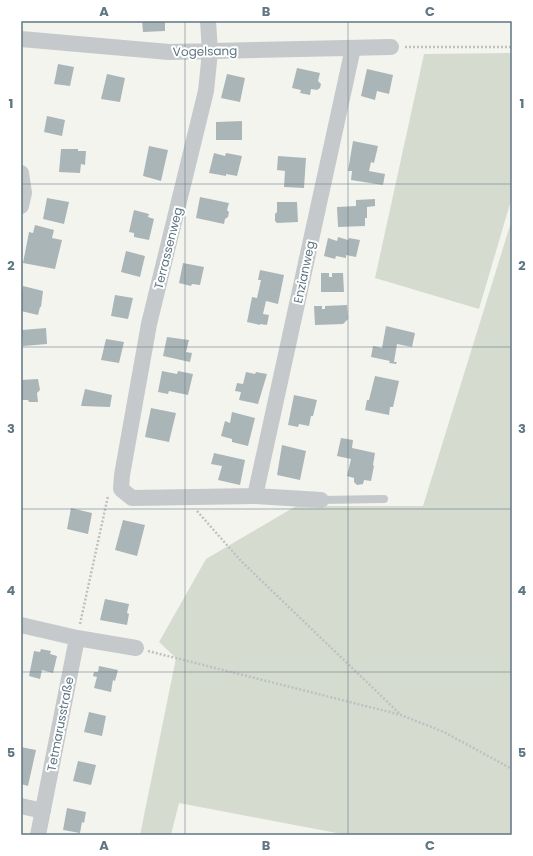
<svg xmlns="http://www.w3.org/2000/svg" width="533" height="856" font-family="Poppins,sans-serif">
	<rect width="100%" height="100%" fill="#f4f4ef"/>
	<path fill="#d5dccf" d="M512 53V197L479 309 375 278 424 54Z
		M512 219V835H347L179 803 171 835H140L176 658 159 642 206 559 296 506H423Z"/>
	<path fill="#aab5b8" d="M142 21H165V31L143 32Z
		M58 64 74 67 70 86 54 84Z
		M297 68 320 73 318 81 321 84 320 88 317 90 311 89 310 95 300 93 301 90 292 88Z
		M367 69 393 75 389 94 377 91 375 100 361 96Z
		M107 74 125 78 120 102 101 99Z
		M227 74 245 78 240 102 221 98Z
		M47 116 65 120 62 136 44 132Z
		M242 121V140H216V122Z
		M353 141 378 146 374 163 371 162 369 171 385 174 383 185 351 180 352 171H348Z
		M149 146 168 150 161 181 143 176Z
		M61 149H78V151H86L85 165 81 164 80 173 59 172Z
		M214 153 225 156 226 153 242 156 237 176 226 174V176L209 173Z
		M278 156 306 158 304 188 284 187 285 171 277 170Z
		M200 197 229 203 227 210 229 212 228 217 225 219 224 224 196 218Z
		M47 198 69 202 64 224 43 219Z
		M375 199V206L367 207V218H365V226L338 227 337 207 356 206V200Z
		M277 202H297L298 222 277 223 275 221V214L277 212Z
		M134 210 149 214 148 217 154 219 149 240 134 237V233L129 232Z
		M35 225 54 230 52 238 62 240 55 269 23 263 29 232 33 233Z
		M338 237 348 240 349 238 360 240 356 257 346 255V258L336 256 335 259 324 256 328 238 337 241Z
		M126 251 145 256 140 277 121 272Z
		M183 263 204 267 200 285 192 284 191 286 179 283Z
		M260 270 284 275 278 304 266 301 263 314 269 315 267 325 260 324V325L247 322 252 297 257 298 261 280H258Z
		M321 273H329V277H332V273H343L344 292H321Z
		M23 286 43 291 41 307H40L38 315 21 311V297Z
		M115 295 133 298 128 319 111 316Z
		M347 305 348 319 343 324 315 325 314 306H322V309H325V306Z
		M386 326 415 333 412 347 397 344 394 362H397L396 364 389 363 390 361 371 357 373 346 382 348Z
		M46 328 47 344 23 346 22 330Z
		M167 337 189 340 186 352 192 353 190 362 163 356Z
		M106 339 124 342 119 363 101 360Z
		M162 371 177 374 178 371 193 374 188 395 169 391 168 394 158 392Z
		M246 372 255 374 256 372 267 374 258 404 239 400 241 392 235 391 237 383 243 384Z
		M375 376 399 381 393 407H390L389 415 365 410 367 400H369Z
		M38 379 40 390 37 393 38 402H29L28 400H21V380Z
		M85 389 112 395 110 407 81 406Z
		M294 395 317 400 313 416H311L309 426 299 424 298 427 288 425Z
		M151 408 176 413 169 442 145 437Z
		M232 412 255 418 248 446 232 442V439L221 436 225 421 230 423Z
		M341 438 353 440 352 448 375 453 373 465 374 466 371 481 364 480 363 484 357 485 354 482V478L347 476 351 459 337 456Z
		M282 445 306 451 300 480 277 475Z
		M214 453 245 460 240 485 218 480 222 466 211 464Z
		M71 508 92 513 88 534 67 529Z
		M123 520 145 525 137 556 115 550Z
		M105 599 129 604 127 613 129 614 127 625 100 620Z
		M41 649 51 651 50 654 57 656 53 673 42 670 40 679 29 676 34 651 40 652Z
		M99 666 118 670 115 681 113 680 111 692 94 688 97 677 93 676 94 672H98Z
		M89 712 106 716 102 736 84 732Z
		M21 747 36 750 28 786 21 784Z
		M78 761 96 765 91 785 73 781Z
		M67 808 86 812 84 823 82 822 80 833 63 830Z"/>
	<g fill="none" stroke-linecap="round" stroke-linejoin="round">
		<path stroke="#bec0c1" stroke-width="2.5" stroke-dasharray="2 2" stroke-linecap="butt" d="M405 47H512
			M197 511 241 561 400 714
			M80 624 108 496
			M148 651 401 715 444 732 512 769"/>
		<path stroke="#c5c9cb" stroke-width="8" d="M321 500 384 499"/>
		<path stroke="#c5c9cb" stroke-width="16" d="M208 21 210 52 206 91 149 324 122 475 121 489 132 498 255 496 321 500
			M21 39 169 52 391 47
			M21 173 24 193 21 206
			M255 496 353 48
			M21 625 77 638 136 648
			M21 806 43 811
			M38 835 77 638"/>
	</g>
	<path fill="none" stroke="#5f7683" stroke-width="1" stroke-opacity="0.55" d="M185 21V835M348 21V835M21 184H512M21 347H512M21 509H512M21 672H512"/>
	<g text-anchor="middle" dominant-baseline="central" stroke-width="4" stroke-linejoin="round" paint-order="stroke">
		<g font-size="12" fill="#5f7683" stroke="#fff">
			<text transform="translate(205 51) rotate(-1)">Vogelsang</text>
			<text transform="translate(168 248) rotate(-76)">Terrassenweg</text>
			<text transform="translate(304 272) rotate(-78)">Enzianweg</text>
			<text transform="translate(60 724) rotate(-79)">Tetmarusstraße</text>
		</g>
	</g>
	<rect width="533" height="856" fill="none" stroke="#ffffff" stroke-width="44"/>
	<rect x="22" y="22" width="489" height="812" fill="none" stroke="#5f7683" stroke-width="1.5"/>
	<g font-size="13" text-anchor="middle" font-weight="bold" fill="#5f7683">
		<text x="104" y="16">A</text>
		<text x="266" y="16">B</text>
		<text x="430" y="16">C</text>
		<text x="11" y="108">1</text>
		<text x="522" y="108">1</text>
		<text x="11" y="270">2</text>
		<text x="522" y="270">2</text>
		<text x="11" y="433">3</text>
		<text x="522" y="433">3</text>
		<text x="11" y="595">4</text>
		<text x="522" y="595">4</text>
		<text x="11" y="757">5</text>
		<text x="522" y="757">5</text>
		<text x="104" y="850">A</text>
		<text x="266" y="850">B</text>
		<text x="430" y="850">C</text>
	</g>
</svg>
